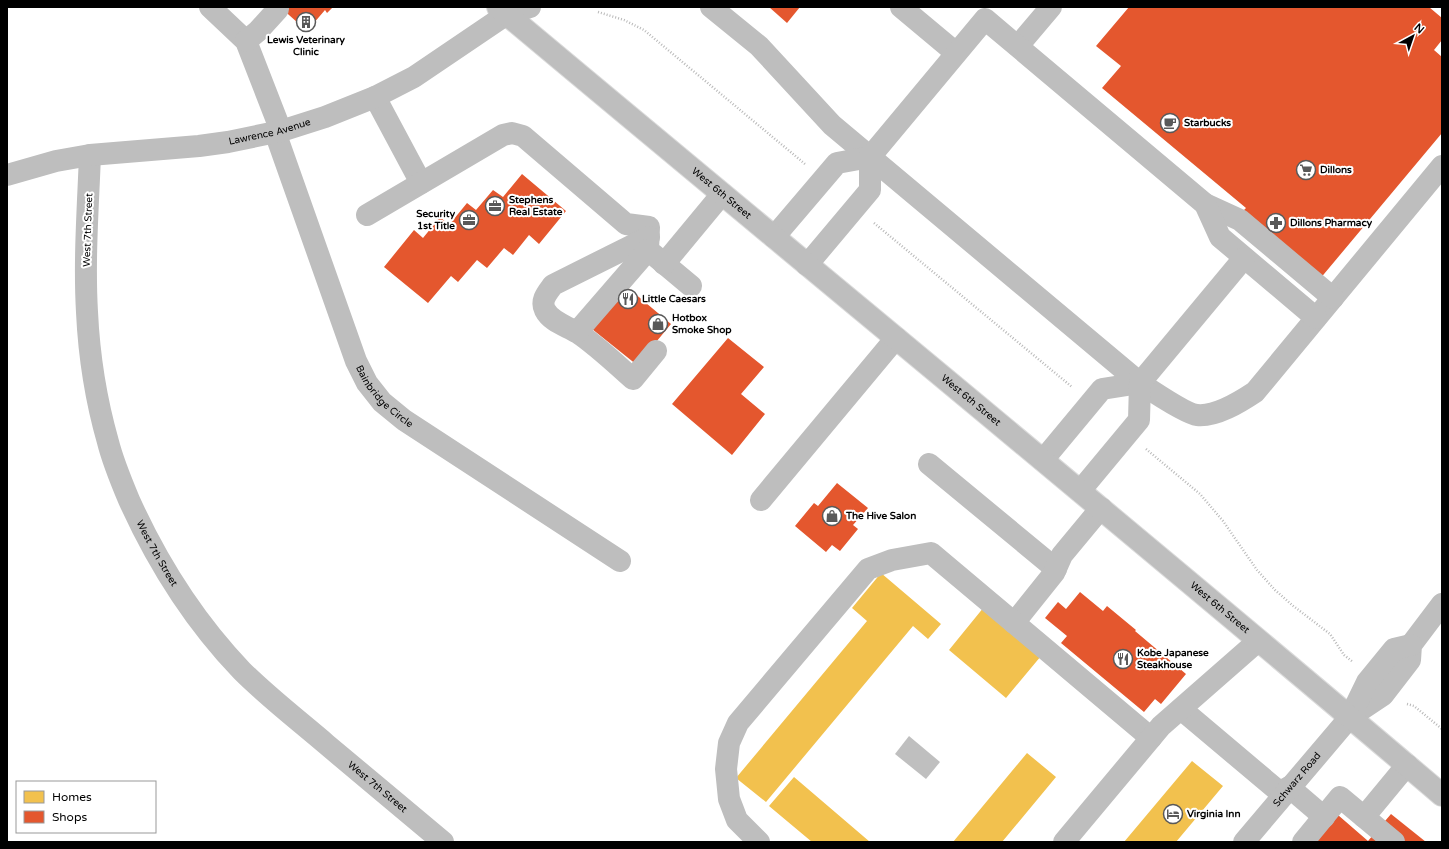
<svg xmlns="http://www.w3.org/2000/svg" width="1449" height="849" font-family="'Varela Round',sans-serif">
	<rect width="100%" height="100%" fill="#fff"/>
	<path fill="#bfbfbf" d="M909 736 940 762 926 779 895 754Z"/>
	<path fill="#f2c14e" d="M881 573 941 624 928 639 913 626 766 802 736 778 867 621 852 608Z
		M984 607 1041 656 1006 698 949 650Z
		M1027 753 1056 777 1002 842H953Z
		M1192 761 1223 786 1176 842H1124Z
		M794 777 870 842H812L769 806Z"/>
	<path fill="#e4572e" d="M280 7H333L327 13 325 10 307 31Z
		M769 7H800L787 23Z
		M1129 7H1429L1442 18V40L1434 50 1442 57V133L1319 280 1240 214 1246 208 1102 88 1121 66 1096 46Z
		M522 174 566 211 539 244 529 235 513 255 504 248 487 268 477 260 458 282 451 276 428 303 384 267 414 230 423 238 440 217 449 225 467 203 476 210 493 190 503 197Z
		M627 287 671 324 637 365 592 329Z
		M728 338 764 367 741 394 765 414 732 455 672 404Z
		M837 483 868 508 853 525 858 529 840 551 832 545 826 552 795 526 814 503 818 506Z
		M1080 592 1103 611 1107 606 1136 630 1135 631 1186 674 1161 704 1155 699 1144 712 1061 643 1067 636 1045 618 1058 602 1066 609Z
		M1391 814 1426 842H1316L1338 815 1368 841Z"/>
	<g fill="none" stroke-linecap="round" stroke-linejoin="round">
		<defs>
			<g id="major">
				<path id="s5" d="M498 7C812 270 1130 530 1442 795"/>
			</g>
		</defs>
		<use href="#major" stroke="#dbdbdb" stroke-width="24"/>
		<path stroke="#b9b9b9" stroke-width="2.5" stroke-dasharray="1 2" stroke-linecap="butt" d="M598 12 624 20 644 30 805 164
			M874 223 1072 387
			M1146 449 1200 494 1223 521 1257 570 1275 590 1292 605 1330 634 1344 655 1353 662
			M1407 704 1414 706 1442 729"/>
		<g stroke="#bebebe" stroke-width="22">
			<path d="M210 7 246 41 281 131"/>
			<path d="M711 7 759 46 832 125 1140 383C1152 391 1186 414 1197 415 1216 417 1240 402 1255 392L1442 166"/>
			<path d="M901 7 956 53"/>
			<path d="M246 41 258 31 278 9"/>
			<path d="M1018 46 1051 7"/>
			<path d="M375 97 421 183"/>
			<path id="s1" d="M275 132 356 361 367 383 382 402 404 420 620 561"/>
			<path id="s2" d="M90 155C88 207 84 260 87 312 89 355 96 400 108 442 113 462 121 481 129 500 157 562 195 622 242 671 268 697 298 720 326 744 365 777 404 809 443 842"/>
			<path id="s3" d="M7 175 56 161 90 155 199 146 228 142 281 131 325 117 375 97 414 77 507 14 530 7"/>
			<path d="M1205 204 1240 220 1333 298"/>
			<path d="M367 215 503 135 512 133 523 136 626 224 649 227 648 250 691 286"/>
			<path d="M649 237 553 285C548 292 540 300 545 310 551 322 567 326 578 333 596 345 616 364 633 379L656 351"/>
			<path d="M774 237 837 163 870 157"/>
			<path d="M664 264 722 194"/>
			<path d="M807 265 870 190V157L985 19 1205 204 1220 237 1316 318"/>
			<path d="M577 332 648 250"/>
			<path d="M1043 460 1102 389 1140 383"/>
			<path d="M929 464 1056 569"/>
			<path d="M1080 491 1139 420 1140 383 1244 258"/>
			<path d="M761 500 896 338"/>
			<path d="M1014 623 1054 573 1062 555 1101 508"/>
			<path d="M1181 709 1283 795"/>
			<path d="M1350 717 1383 695 1410 660 1411 645 1442 604"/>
			<path d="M1289 787 1324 817"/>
			<path d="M1364 817 1407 765"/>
			<path d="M759 842 737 820 729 799 726 769 729 743 738 723 868 569 892 560 931 553 1151 738"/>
			<path d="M1064 842 1161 726 1258 641"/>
			<path id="s4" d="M1244 842 1350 717 1367 682 1394 649 1411 645"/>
			<path d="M1303 842 1340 797 1394 842"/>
		</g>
		<use href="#major" stroke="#bebebe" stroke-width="22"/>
	</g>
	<defs>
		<symbol id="building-ring" viewBox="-11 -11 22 22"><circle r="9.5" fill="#fff" stroke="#595959" stroke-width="1.5"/><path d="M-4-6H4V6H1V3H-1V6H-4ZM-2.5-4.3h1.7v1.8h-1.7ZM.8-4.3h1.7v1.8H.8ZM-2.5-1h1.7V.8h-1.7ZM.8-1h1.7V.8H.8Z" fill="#595959"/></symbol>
		<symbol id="cafe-ring" viewBox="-11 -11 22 22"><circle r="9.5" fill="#fff" stroke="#595959" stroke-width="1.5"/><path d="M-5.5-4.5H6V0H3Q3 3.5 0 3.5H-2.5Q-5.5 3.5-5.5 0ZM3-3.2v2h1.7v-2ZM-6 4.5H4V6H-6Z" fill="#595959"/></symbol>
		<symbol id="supermarket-ring" viewBox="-11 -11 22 22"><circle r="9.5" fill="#fff" stroke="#595959" stroke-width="1.5"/><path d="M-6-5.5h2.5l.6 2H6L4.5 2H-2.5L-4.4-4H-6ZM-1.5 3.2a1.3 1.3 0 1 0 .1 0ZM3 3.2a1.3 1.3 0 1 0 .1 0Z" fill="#595959"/></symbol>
		<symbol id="office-ring" viewBox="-11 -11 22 22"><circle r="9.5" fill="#fff" stroke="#595959" stroke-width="1.5"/><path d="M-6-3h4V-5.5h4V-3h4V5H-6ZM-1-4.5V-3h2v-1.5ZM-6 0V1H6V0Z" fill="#595959"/></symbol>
		<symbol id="pharmacy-ring" viewBox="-11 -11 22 22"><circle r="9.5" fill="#fff" stroke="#595959" stroke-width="1.5"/><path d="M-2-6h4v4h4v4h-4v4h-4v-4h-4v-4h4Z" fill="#595959"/></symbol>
		<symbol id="restaurant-ring" viewBox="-11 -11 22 22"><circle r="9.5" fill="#fff" stroke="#595959" stroke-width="1.5"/><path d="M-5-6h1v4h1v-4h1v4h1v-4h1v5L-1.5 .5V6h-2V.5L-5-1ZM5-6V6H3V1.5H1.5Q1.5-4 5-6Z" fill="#595959"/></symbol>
		<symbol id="shop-ring" viewBox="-11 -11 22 22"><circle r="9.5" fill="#fff" stroke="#595959" stroke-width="1.5"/><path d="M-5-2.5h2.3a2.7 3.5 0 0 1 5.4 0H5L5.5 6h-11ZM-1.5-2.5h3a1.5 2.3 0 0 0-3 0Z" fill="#595959"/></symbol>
		<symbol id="hotel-ring" viewBox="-11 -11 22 22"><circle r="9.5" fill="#fff" stroke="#595959" stroke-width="1.5"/><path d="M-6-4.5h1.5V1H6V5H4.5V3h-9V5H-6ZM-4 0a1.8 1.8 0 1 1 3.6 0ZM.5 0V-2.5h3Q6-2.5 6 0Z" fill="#595959"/></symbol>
	</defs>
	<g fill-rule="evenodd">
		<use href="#building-ring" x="295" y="11" width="22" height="22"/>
		<use href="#cafe-ring" x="1159" y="112" width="22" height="22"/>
		<use href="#supermarket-ring" x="1295" y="159" width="22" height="22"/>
		<use href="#office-ring" x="484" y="195" width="22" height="22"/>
		<use href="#office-ring" x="458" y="209" width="22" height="22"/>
		<use href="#pharmacy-ring" x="1265" y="212" width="22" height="22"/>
		<use href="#restaurant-ring" x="617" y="288" width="22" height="22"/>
		<use href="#shop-ring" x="647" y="313" width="22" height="22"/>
		<use href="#shop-ring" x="821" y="505" width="22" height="22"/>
		<use href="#restaurant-ring" x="1112" y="648" width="22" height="22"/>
		<use href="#hotel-ring" x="1162" y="803" width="22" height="22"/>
	</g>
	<g text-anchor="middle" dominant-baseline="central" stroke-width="4" stroke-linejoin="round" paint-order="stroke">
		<g font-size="10" font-weight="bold" fill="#000" stroke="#fff" text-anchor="start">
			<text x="306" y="40" text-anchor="middle">Lewis Veterinary<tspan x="306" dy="12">Clinic</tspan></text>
			<text x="1184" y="123">Starbucks</text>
			<text x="1320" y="170">Dillons</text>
			<text x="509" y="200">Stephens<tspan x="509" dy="12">Real Estate</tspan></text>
			<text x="455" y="214" text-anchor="end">Security<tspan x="455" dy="12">1st Title</tspan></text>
			<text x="1290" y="223">Dillons Pharmacy</text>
			<text x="642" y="299">Little Caesars</text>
			<text x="672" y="318">Hotbox<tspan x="672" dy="12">Smoke Shop</tspan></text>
			<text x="846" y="516">The Hive Salon</text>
			<text x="1137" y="653">Kobe Japanese<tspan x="1137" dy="12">Steakhouse</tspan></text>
			<text x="1187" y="814">Virginia Inn</text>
		</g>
		<g font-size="10" fill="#000" stroke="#fff">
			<text stroke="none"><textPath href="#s3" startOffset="267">Lawrence Avenue</textPath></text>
			<text stroke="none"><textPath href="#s5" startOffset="291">West 6th Street</textPath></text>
			<text transform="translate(88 230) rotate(-88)">West 7th Street</text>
			<text stroke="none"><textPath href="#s1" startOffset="289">Bainbridge Circle</textPath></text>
			<text stroke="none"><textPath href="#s5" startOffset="615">West 6th Street</textPath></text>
			<text stroke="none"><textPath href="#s2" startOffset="411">West 7th Street</textPath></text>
			<text stroke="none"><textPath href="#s5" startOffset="939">West 6th Street</textPath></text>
			<text stroke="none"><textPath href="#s4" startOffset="82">Schwarz Road</textPath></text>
			<text stroke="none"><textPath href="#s2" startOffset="735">West 7th Street</textPath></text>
		</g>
	</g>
	<rect width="1449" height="849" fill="none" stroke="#000000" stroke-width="16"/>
	<rect x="16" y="781" width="140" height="52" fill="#ffffff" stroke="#999999"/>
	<rect x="24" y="791" width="20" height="12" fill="#f2c14e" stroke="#999999"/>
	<text x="52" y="801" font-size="12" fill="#000000">Homes</text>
	<rect x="24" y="811" width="20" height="12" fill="#e4572e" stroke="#999999"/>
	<text x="52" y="821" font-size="12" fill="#000000">Shops</text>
	<g transform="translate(1413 36) rotate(40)" stroke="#ffffff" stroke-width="3" paint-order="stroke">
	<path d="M0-3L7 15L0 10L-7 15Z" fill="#000000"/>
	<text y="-6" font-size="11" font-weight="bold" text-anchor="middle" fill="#000000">N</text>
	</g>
</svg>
